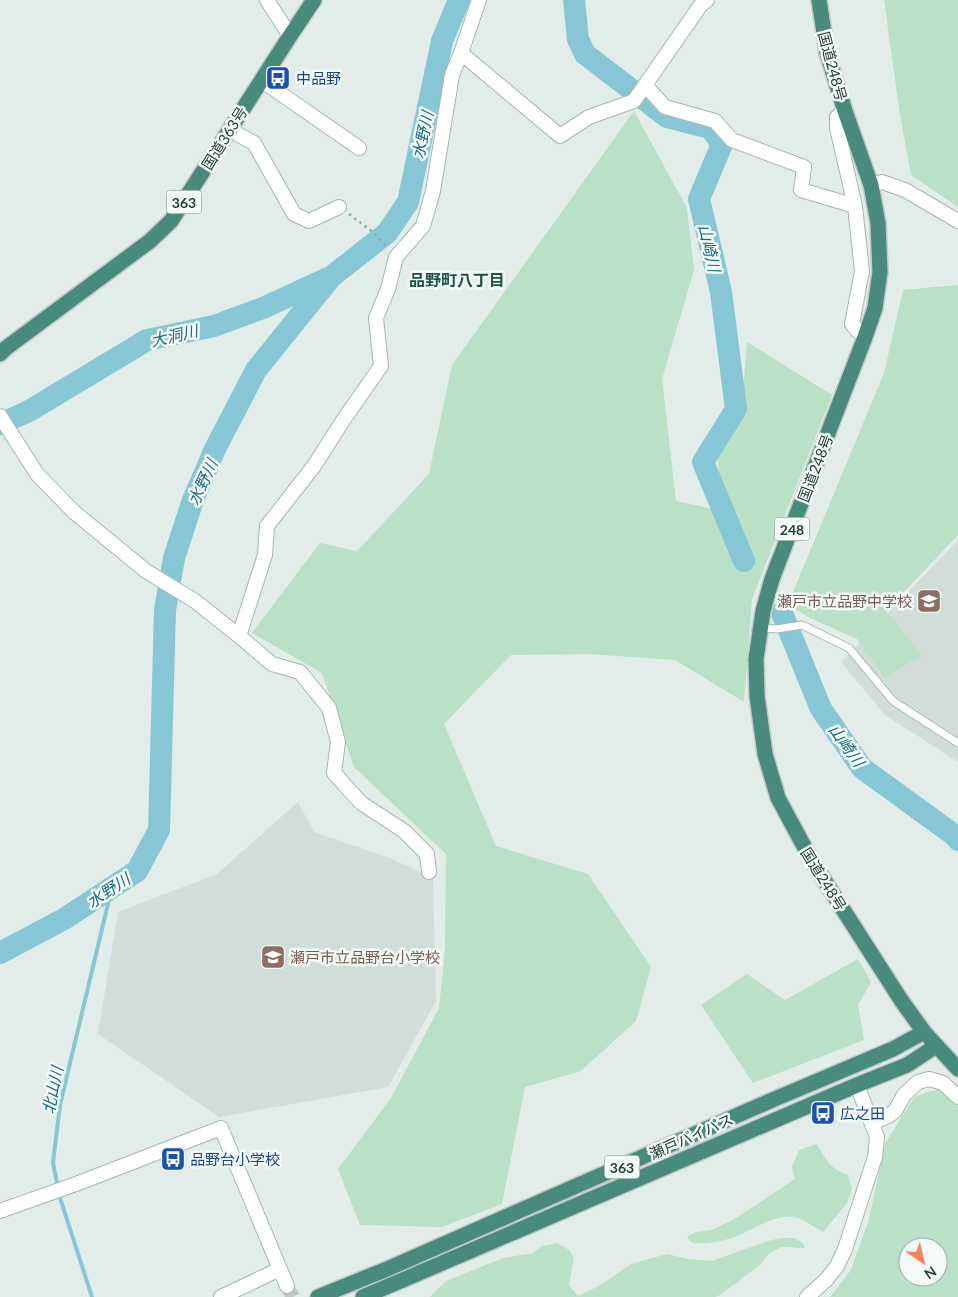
<svg xmlns="http://www.w3.org/2000/svg" width="958" height="1297" font-family="Lato,'Noto Sans JP',sans-serif">
	<rect width="100%" height="100%" fill="#e2ede9"/>
	<path fill="#d0ddd8" d="M958 540V762L885 715 841 662Z
		M298 802 314 832 390 858 433 878 436 1001 388 1087 219 1117 98 1034 118 912 217 874Z"/>
	<path fill="#bae0c5" fill-rule="evenodd" d="M884 0H958V207L911 175 900 115Z
		M634 111 687 208 694 270 662 379 676 501 722 511 717 453 742 405 747 342 832 395 752 599 744 702 675 660 588 654 511 655 444 724 496 846 588 874 651 967 636 1021 581 1071 525 1087 502 1204 442 1227 360 1225 338 1169 391 1098 439 1008 445 950 446 854 354 767 322 673 252 633 320 543 357 551 429 474 452 365Z
		M957 285 958 286V535L886 611 922 655 885 678 857 639 808 617 788 604 884 373 903 290Z
		M858 959 871 982 858 1005 864 1040 753 1083 701 1005 747 974 785 1000Z
		M940 1089 958 1101V1297H830L834 1292 851 1270 869 1219 885 1144 906 1110 915 1097 927 1092ZM908 1247H938V1277H908Z
		M817 1144C827 1161 828 1167 848 1175L852 1189 847 1203 823 1232C816 1228 803 1219 795 1217 776 1214 754 1229 737 1236 721 1242 709 1244 692 1243L687 1237 696 1232 711 1230 733 1220 795 1179 792 1167 799 1150Z
		M781 1238H794L803 1243 805 1248 781 1247 770 1253 760 1265 720 1295 715 1297H430L446 1281 503 1258 533 1253 542 1246 557 1243 569 1250 574 1258 569 1285 578 1296 599 1286 631 1264 667 1254 688 1259 712 1261 768 1241Z"/>
	<g fill="none" stroke-linecap="round" stroke-linejoin="round">
		<path stroke="#87c7d5" stroke-width="4" d="M92 1297 60 1198 53 1163 60 1105 112 887"/>
		<path stroke="#87c7d5" stroke-width="22" d="M574 0 578 39 585 54 667 117 710 128 722 144 699 199 721 292 736 409 703 462 744 561
			M0 424 29 411 147 340 214 326 263 308 328 278
			M782 613 821 709 862 768 954 835 958 840
			M0 953 64 919 137 871 159 830 165 610 174 558 193 500 215 449 256 370 331 277 387 233 408 202 442 41 459 0"/>
		<path stroke="#bbcac6" stroke-width="14" stroke-dasharray="14 7" stroke-linecap="butt" d="M287 1286 293 1297"/>
		<defs>
			<path id="service" d="M761 628 777 629 802 625 849 648 893 701 958 743"/>
			<path id="minor" d="M267 0 290 36
				M461 53 560 136 589 117 634 101 700 6 707 0
				M261 80 359 148
				M645 85 665 107 715 121 732 140 804 167 801 190 855 206
				M845 111 837 117V128L855 206 862 271 852 324 857 330 865 337
				M230 130 254 143 294 214 309 221 339 207
				M871 185 882 182 905 190 958 221
				M0 416 37 474 74 512 146 571 195 601 239 636 265 555 267 526 314 466 342 422 381 366 376 318 388 289 396 257 423 226 433 191 452 75 461 53 479 0
				M239 636 272 664 300 672 329 708 338 742 334 773 361 803 404 831 427 854 429 872
				M872 1123 888 1116 895 1111 904 1095 918 1082 929 1079 943 1083 958 1097
				M0 1211 76 1184 221 1128 287 1286
				M221 1297 280 1269
				M807 1297 826 1280 837 1266 845 1249 875 1157 877 1137 857 1085"/>
			<path id="trunk" d="M819 0 827 53 845 111 871 185 878 223 880 272 875 308 865 337 772 579 763 611 756 659 757 696 765 754 778 798 812 861 901 1000 924 1032 958 1069
				M0 354 6 348 150 241 171 221 290 36 314 0
				M318 1297 387 1269 770 1101 893 1049 924 1032
				M363 1297 857 1085 907 1065 936 1046"/>
		</defs>
		<use href="#service" stroke="#a4b6b0" stroke-width="9"/>
		<use href="#minor" stroke="#a4b6b0" stroke-width="16"/>
		<use href="#trunk" stroke="#c1cac7" stroke-width="18"/>
		<path stroke="#81b3a4" stroke-width="2.5" stroke-dasharray="2.5 4" stroke-linecap="butt" d="M349 214 374 233 388 248"/>
		<use href="#service" stroke="#fff" stroke-width="7"/>
		<use href="#minor" stroke="#fff" stroke-width="14"/>
		<use href="#trunk" stroke="#488a7c" stroke-width="15"/>
	</g>
	<defs>
		<symbol id="bus-square" viewBox="-11 -11 22 22"><rect x="-9" y="-9" width="18" height="18" rx="4" fill="#1a4fb4" stroke="#f3f9f6"/><path d="M-5-6H5V4H4V6H2V4H-2V6H-4V4H-5ZM-3.5-4V0h7V-4ZM-3.5 1.2v1.5H-2V1.2ZM2 1.2v1.5H3.5V1.2Z" fill="#fff"/></symbol>
		<symbol id="school-square" viewBox="-11 -11 22 22"><rect x="-9" y="-9" width="18" height="18" rx="4" fill="#8d6e63" stroke="#f3f9f6"/><path d="M0-5L7-2L0 1L-7-2ZM-4 1L0 2.5L4 1V4Q0 6-4 4Z" fill="#fff"/></symbol>
	</defs>
	<g fill-rule="evenodd">
		<use href="#bus-square" x="264" y="64" width="28" height="28"/>
		<use href="#school-square" x="915" y="587" width="28" height="28"/>
		<use href="#school-square" x="259" y="943" width="28" height="28"/>
		<use href="#bus-square" x="809" y="1099" width="28" height="28"/>
		<use href="#bus-square" x="159" y="1145" width="28" height="28"/>
	</g>
	<g text-anchor="middle" dominant-baseline="central" stroke-width="5" stroke-linejoin="round" paint-order="stroke">
		<g fill="#f3f9f6" stroke="#607871" stroke-width="1">
			<rect x="166.5" y="190.5" width="35" height="23" rx="4"/>
			<rect x="774.5" y="517.5" width="35" height="23" rx="4"/>
			<rect x="604.5" y="1155.5" width="35" height="23" rx="4"/>
		</g>
		<g font-size="14" font-weight="bold" fill="#214038">
			<text x="184" y="202">363</text>
			<text x="792" y="529">248</text>
			<text x="622" y="1167">363</text>
		</g>
		<g font-size="15" fill="#214038" stroke="#f3f9f6">
			<text transform="translate(833 66) rotate(75)">国道248号</text>
			<text transform="translate(224 138) rotate(-58)">国道363号</text>
			<text transform="translate(815 468) rotate(-69)">国道248号</text>
			<text transform="translate(824 879) rotate(58)">国道248号</text>
			<text transform="translate(691 1136) rotate(-24)">瀬戸バイパス</text>
		</g>
		<g font-size="15" fill="#164399" stroke="#f3f9f6" text-anchor="start">
			<text x="296" y="78">中品野</text>
			<text x="840" y="1113">広之田</text>
			<text x="190" y="1159">品野台小学校</text>
		</g>
		<g font-size="15" fill="#785e54" stroke="#f3f9f6" text-anchor="end">
			<text x="912" y="601">瀬戸市立品野中学校</text>
			<text x="290" y="957" text-anchor="start">瀬戸市立品野台小学校</text>
		</g>
		<g font-size="16" font-style="italic" fill="#176b7f" stroke="#f3f9f6">
			<text transform="translate(422 135) rotate(-78)">水野川</text>
			<text transform="translate(710 248) rotate(77)">山崎川</text>
			<text transform="translate(174 335) rotate(-13)">大洞川</text>
			<text transform="translate(202 482) rotate(-65)">水野川</text>
			<text transform="translate(847 745) rotate(54)">山崎川</text>
			<text transform="translate(108 890) rotate(-34)">水野川</text>
			<text transform="translate(52 1090) rotate(-79)">北山川</text>
		</g>
		<g font-size="16" font-weight="bold" fill="#1c5347" stroke="#f3f9f6">
			<text x="457" y="279">品野町八丁目</text>
		</g>
	</g>
	<g transform="translate(923 1262) rotate(146)"><circle r="24" fill="#f3f9f6" stroke="#9fafaa"/>
	<path d="M0-4L9 19L0 12L-9 19Z" fill="#fa8154"/>
	<text y="-8" font-size="14" font-weight="bold" text-anchor="middle" fill="#214038">N</text>
	</g>
</svg>
